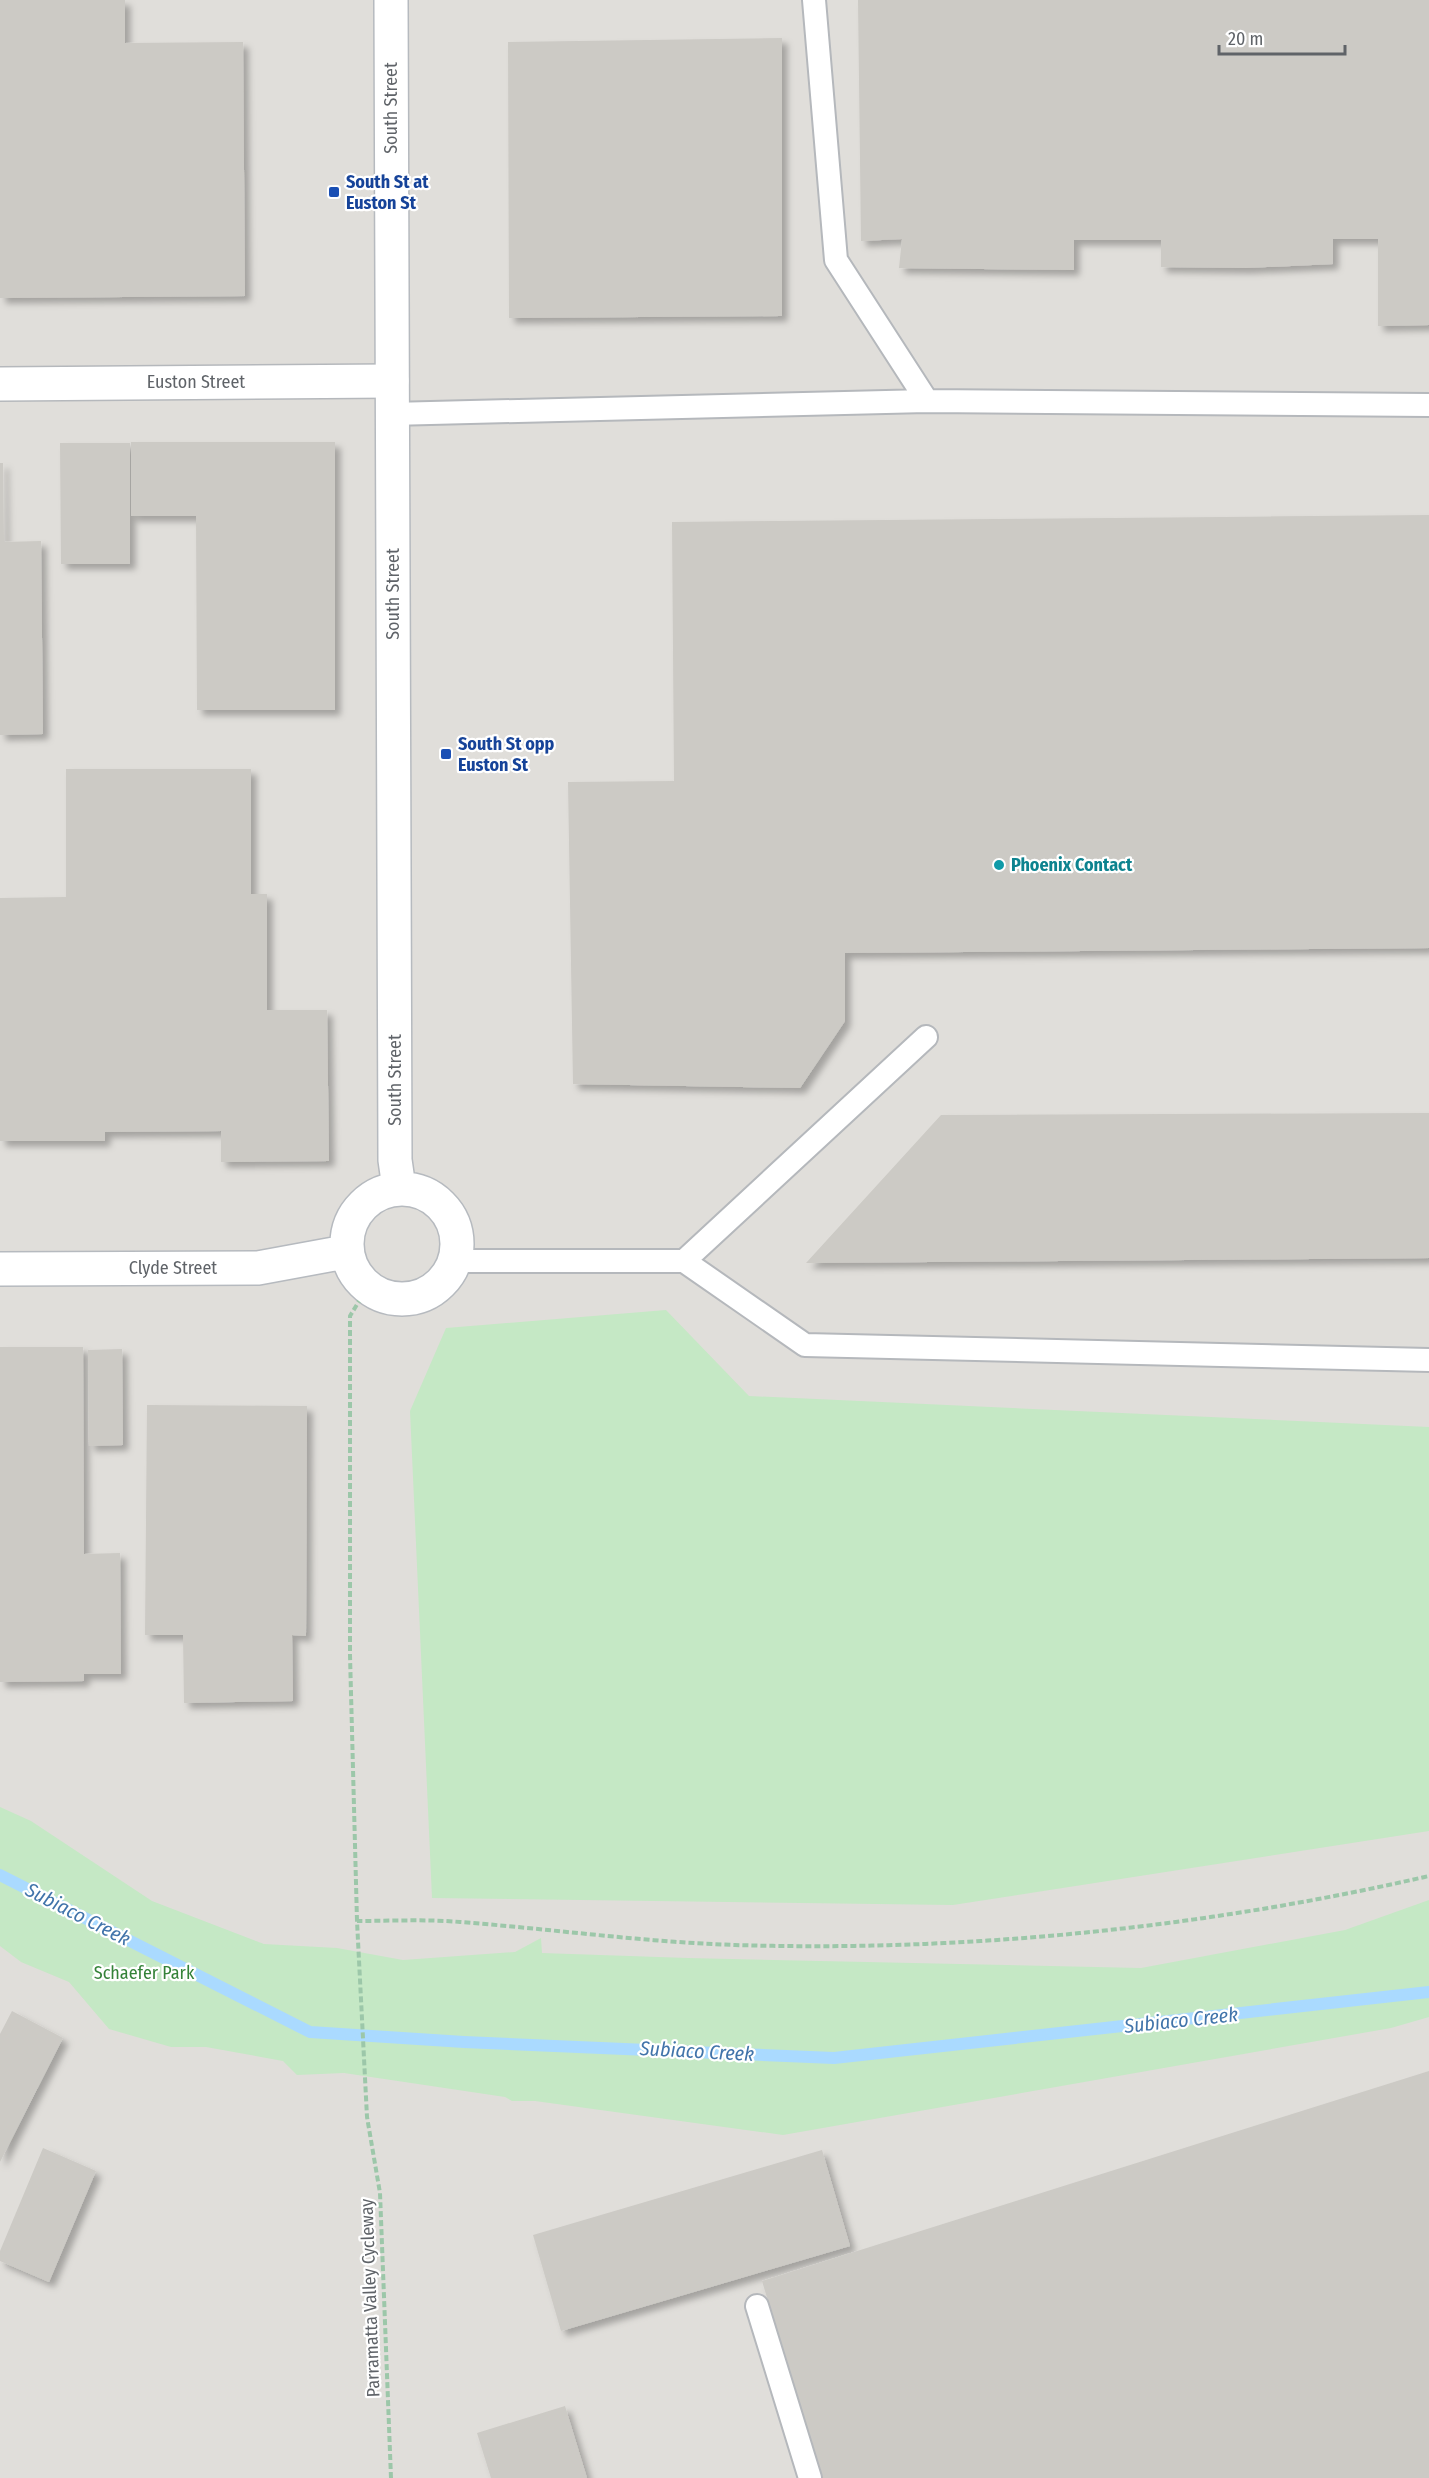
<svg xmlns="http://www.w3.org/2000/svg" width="1429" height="2478" font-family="'Fira Sans Condensed',sans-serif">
	<defs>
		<filter id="shadow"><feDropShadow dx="5.5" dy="5.5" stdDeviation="3" flood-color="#0004"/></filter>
	</defs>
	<rect width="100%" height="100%" fill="#f1efe8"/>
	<path fill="#e0deda" d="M0 0H1429V2478H0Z"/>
	<path fill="#c5e8c5" d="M666 1310 749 1396 1429 1427V1831L953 1905 432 1898 410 1411 446 1328Z
		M0 1807 31 1821 152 1901 264 1944 337 1948 403 1960 515 1952 541 1938 542 1953 688 1958 1141 1968 1345 1930 1429 1900V2017L1391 2028 783 2135 535 2101H512L505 2097 344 2073 297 2075 283 2061 206 2047H171L109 2029 69 1982 21 1962 0 1946Z"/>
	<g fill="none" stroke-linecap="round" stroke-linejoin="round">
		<path stroke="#aadaff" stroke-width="12" d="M0 1875 310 2032 464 2042 834 2058 1429 1992"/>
	</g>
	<path fill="#cccac5" filter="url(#shadow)" d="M0 0H125V43L243 42 245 296 0 298Z
		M858 0H1429V325L1378 326V239H1333V264L1246 268 1161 267V240H1074V270L899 268 902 239 861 241Z
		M782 38V316L509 318 508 42Z
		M131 442H335V710H197L196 516H131Z
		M60 443H130V564H61Z
		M0 463H3L4 542 41 541 43 734 0 735Z
		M1429 515V948L845 953V1021L800 1088 573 1084 568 782 674 781 672 522Z
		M66 769H251V894H267V1010H327L329 1161 221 1162V1131L105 1132V1141H0V898L66 897Z
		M1429 1113V1258L806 1263 941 1115Z
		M0 1347H83L84 1554 120 1553 121 1674H84V1681L0 1682Z
		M122 1349 123 1445 89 1446 88 1350Z
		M147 1405 307 1406 306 1636 292 1635 293 1701 184 1703 183 1635H145Z
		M12 2011 63 2038 0 2162V2034Z
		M1429 2071V2478H822L762 2281Z
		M43 2148 96 2171 49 2282 0 2261V2251Z
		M822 2150 850 2246 561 2331 533 2235Z
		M565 2406 587 2478H491L477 2433Z"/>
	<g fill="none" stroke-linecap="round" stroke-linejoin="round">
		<defs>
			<path id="lane" d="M814 0 836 260 927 401
				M391 414 927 401 1429 405
				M455 1261H684L926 1037
				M684 1261 805 1345 1429 1360
				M757 2306 810 2478"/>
			<path id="street" d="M0 384 392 381"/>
			<path id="secondary" d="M391 0 395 1160 399 1188
				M347 1244a55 55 0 1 1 110 0a55 55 0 1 1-110 0Z
				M0 1269 258 1268 345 1252"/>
		</defs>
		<use href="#lane" stroke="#b5b8bc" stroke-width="26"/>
		<use href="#street" stroke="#b5b8bc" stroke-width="36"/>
		<use href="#secondary" stroke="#b6babf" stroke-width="36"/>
		<path stroke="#9cc7a9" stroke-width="4" stroke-dasharray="6 3" stroke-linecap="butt" d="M357 1921 350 1655V1316L367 1288
			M391 2478 380 2193 367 2117 357 1921C391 1921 426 1919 460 1922 552 1929 643 1942 735 1945 968 1952 1202 1928 1429 1876"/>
		<use href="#lane" stroke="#fff" stroke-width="22"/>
		<use href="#street" stroke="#fff" stroke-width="33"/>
		<use href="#secondary" stroke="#fff" stroke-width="33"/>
	</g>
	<g fill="#1a4fb4" stroke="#fff" stroke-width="2">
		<rect x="328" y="186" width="12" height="12" rx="3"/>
		<rect x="440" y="748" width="12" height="12" rx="3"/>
	</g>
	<circle fill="#0f9aa8" stroke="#fff" stroke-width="2" cx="999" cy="865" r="6"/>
	<g text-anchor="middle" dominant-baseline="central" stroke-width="4.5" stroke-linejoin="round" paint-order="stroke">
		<g font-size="18" fill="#5f6368" stroke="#fff">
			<text transform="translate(391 108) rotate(-90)">South Street</text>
			<text x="196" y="382">Euston Street</text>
			<text transform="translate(393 594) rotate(-90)">South Street</text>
			<text transform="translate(395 1080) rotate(-90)">South Street</text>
			<text x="173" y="1268">Clyde Street</text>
			<text transform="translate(370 2298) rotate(-92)">Parramatta Valley Cycleway</text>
		</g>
		<g font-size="18" font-weight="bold" fill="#164399" stroke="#fff" text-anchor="start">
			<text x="346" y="182">South St at<tspan x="346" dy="21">Euston St</tspan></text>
			<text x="458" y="744">South St opp<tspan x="458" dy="21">Euston St</tspan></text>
		</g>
		<g font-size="18" font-weight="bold" fill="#0d838f" stroke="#fff" text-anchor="start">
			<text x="1011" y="865">Phoenix Contact</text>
		</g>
		<g font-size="18" fill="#348238" stroke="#fff">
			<text x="144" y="1973">Schaefer Park</text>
		</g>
		<g font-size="20" font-style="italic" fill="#4174aa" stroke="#fff">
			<text transform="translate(78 1914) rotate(27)">Subiaco Creek</text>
			<text transform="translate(1181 2020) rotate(-6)">Subiaco Creek</text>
			<text transform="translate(697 2051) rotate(3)">Subiaco Creek</text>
		</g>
	</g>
	<path d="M1219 45v9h126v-9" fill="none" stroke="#5f6368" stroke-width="3"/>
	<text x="1228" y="45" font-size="18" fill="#5f6368" stroke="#ffffff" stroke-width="4.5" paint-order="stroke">20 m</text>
</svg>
